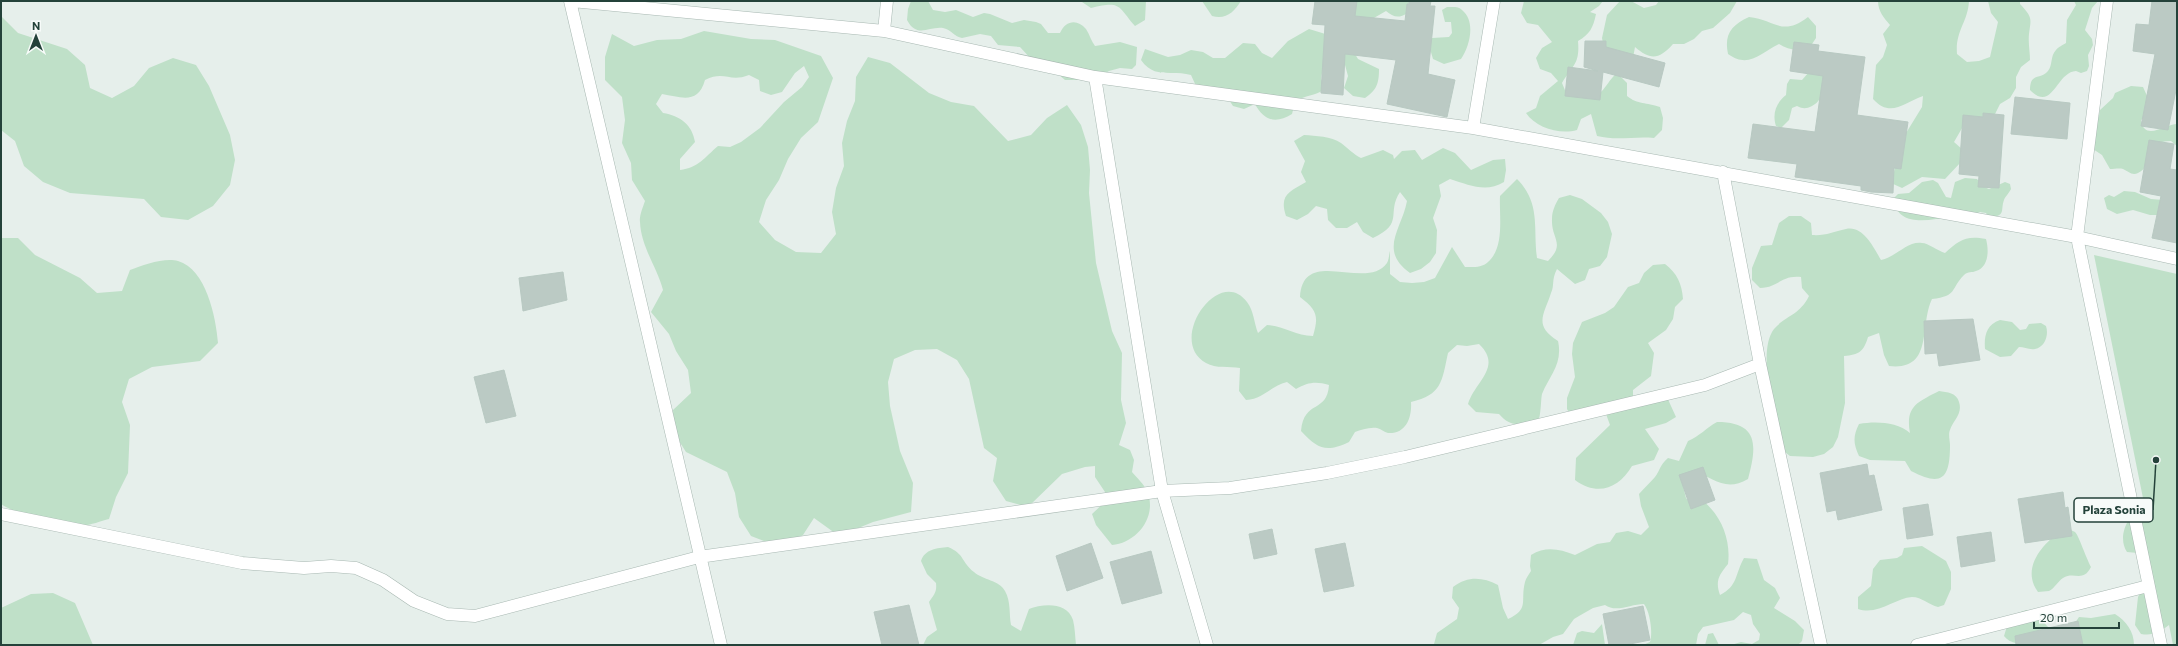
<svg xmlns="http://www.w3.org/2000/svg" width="2178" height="646" font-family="Commissioner,sans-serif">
	<rect width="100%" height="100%" fill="#e6efeb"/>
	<path fill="#bfe0c8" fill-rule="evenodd" d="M911 1H928L933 10 945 12 956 10 973 17 984 13 990 14 1012 23 1024 20 1036 22 1041 24 1048 33H1060C1065 21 1077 18 1086 29 1090 35 1091 41 1095 46L1120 42 1137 47 1136 65 1132 69 1120 68 1109 71 1099 77 1089 80H1065L1052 69 1032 60 1020 47 998 45 991 36 980 34 962 38C955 37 950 29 943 28 929 26 917 39 907 20L908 9Z
		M1075 1H1146L1145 20 1135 26C1118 7 1122 0 1091 8L1082 2Z
		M1202 1H1241C1234 12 1226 20 1212 16Z
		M1356 1H1409V2L1407 13C1399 19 1393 17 1386 11L1360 26 1349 12Z
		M1524 1H1603L1599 6 1590 12 1596 14C1593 28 1590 34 1578 41 1580 64 1573 65 1562 83L1567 95C1578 95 1592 99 1602 91 1606 87 1610 79 1616 74L1604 49 1602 38 1607 15 1620 1H1631L1644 8 1656 5 1659 1H1737L1730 13 1713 28 1702 31 1694 39 1684 44H1673C1659 60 1650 60 1635 47L1633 58 1619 75 1627 83V96C1638 105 1646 102 1660 107L1663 118 1662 130 1654 138C1635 136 1617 141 1597 136L1591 114 1581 119 1577 130C1560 135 1536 128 1526 113L1536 108 1540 96 1558 81 1551 73 1540 69 1536 58 1542 48 1552 42 1538 25 1527 23 1521 13Z
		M1878 1H1969C1968 22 1955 31 1957 54L1967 62 1979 61 1990 57 1998 22 1991 13 1988 1H2020V4C2033 18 2031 18 2029 34 2028 42 2030 52 2030 60L2021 67 2016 77V88L2010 98 2000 104 1995 114 1965 123 1954 142 1963 150 1961 162 1945 179 1922 177 1902 188 1891 183 1903 138 1922 107 1923 96C1904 103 1890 118 1873 99L1876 65 1883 57 1887 45 1883 34 1890 25C1884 18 1878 11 1878 1Z
		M2074 1H2098L2092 8 2085 30 2092 39 2093 45 2088 55 2089 66 2087 71 2081 73 2076 71C2056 72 2053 113 2030 90 2030 72 2041 80 2048 71 2053 65 2050 56 2056 50 2058 47 2063 45 2066 43L2067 20 2076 5Z
		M1447 7C1452 7 1459 6 1462 10 1476 21 1470 46 1461 59L1444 64 1433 59 1428 42 1432 38 1449 37 1452 33 1451 22H1445L1442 10Z
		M1 16 18 33 67 49 85 65 90 88 112 98 134 86 149 68 173 58 196 65 209 86 230 135 235 160 230 185 213 206 188 220 161 217 144 199 70 193 43 182 24 166 15 141 1 130Z
		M1749 17C1776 20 1782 37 1808 17L1816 26V38L1810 47C1798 51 1790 51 1779 44 1760 53 1749 69 1728 54 1724 35 1731 25 1749 17Z
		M1309 29 1332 36 1352 49 1358 59 1379 69C1379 83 1377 90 1365 98L1353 96 1344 88 1348 76 1345 65 1323 67 1321 79 1325 89C1314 97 1306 94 1295 102L1292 114C1276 124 1264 121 1255 104L1244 109 1233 106 1227 97 1217 91 1207 98 1196 96V86L1191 75C1171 69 1155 80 1141 60L1145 49 1168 57 1180 55 1191 50 1203 52 1213 58H1225L1243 43 1255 44 1262 53 1272 58 1288 41Z
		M704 31 751 39 775 40 821 56 833 78 818 122 801 138 788 159 779 180 766 200 759 222 775 240 796 252 821 253 836 234 832 212 836 188 844 166 842 143 847 121 855 101 856 77 868 57 890 63 929 93 951 102 974 106 1008 141 1031 135 1047 118 1067 105 1081 125 1088 147 1090 170 1089 193 1096 263 1112 331 1122 353 1121 400 1126 423 1119 445 1130 450 1134 460 1132 472C1137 478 1144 484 1147 491 1158 516 1137 543 1112 545L1096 525 1092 514 1109 498 1095 477V466L1085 467 1062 474 1028 507 1006 501 993 481 997 458 984 448 969 379 957 360 937 349 915 350 894 359 888 382 890 406 900 451 913 483 911 512 873 522 839 536 814 518 803 535 780 547 751 536 739 517 735 493 727 472 686 452 674 433 673 410 691 393 688 370 676 351 669 334 651 312 663 290C657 267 641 247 640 222 639 216 643 207 645 201L632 180 631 163 622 143 625 120 622 97 605 80V57L612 34 634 46 657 40 681 39ZM804 66 809 77 802 87 784 102 760 128 741 142 730 147 718 146C705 157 698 168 680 170V159L695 142C692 124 680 116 663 113L656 104 662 94C681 97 698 105 705 80 725 70 729 83 749 75L759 80 760 91 771 95 782 92 795 73Z
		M1826 67C1824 81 1826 99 1812 106 1806 109 1803 109 1797 106L1792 108 1789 120 1781 128 1776 126C1772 114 1776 103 1786 95L1787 84 1790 79 1802 80 1809 72Z
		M2131 86 2143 87 2148 98 2146 117 2141 120C2144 142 2166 124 2177 124V146L2171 141C2142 141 2156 165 2138 173 2132 176 2128 171 2123 169 2120 168 2114 169 2110 169L2102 155 2093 149 2096 121 2099 116 2100 110 2113 98 2115 93Z
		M1304 135C1316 136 1331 136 1341 143 1348 148 1353 154 1361 158L1383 150 1393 155 1394 159 1402 151 1415 150 1422 160 1443 148 1455 153 1471 170 1493 160 1505 159 1506 170 1504 182C1486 193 1469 185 1450 179L1439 185 1441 196 1433 218 1437 230 1436 253 1430 262 1421 269 1410 273C1378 250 1402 229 1407 201L1400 192C1386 213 1405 223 1373 238L1363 232 1357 222 1347 228H1336L1328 220 1327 209 1316 206 1308 214 1297 220 1286 216C1279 195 1289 192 1306 182L1301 172 1305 161 1294 141Z
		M1965 178 1977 179 1984 187 1989 189 2005 182 2010 184 2011 189C2009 193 2005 197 2004 200 2000 211 2007 215 1989 218L1986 213 1980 212C1971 216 1960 216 1950 217 1929 220 1896 228 1894 198L1898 194 1909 193 1922 182 1933 180 1938 183 1946 197 1951 198 1955 182Z
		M1517 179C1541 203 1533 228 1537 258L1548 261C1566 243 1551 239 1552 219 1552 211 1555 205 1559 198L1570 195 1582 199 1601 213 1608 222 1612 234 1607 257 1600 266 1589 269 1585 280 1575 284 1557 269C1551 281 1555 284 1551 293 1544 315 1533 325 1558 341 1563 364 1550 375 1542 394 1541 398 1541 412 1539 419 1521 424 1512 429 1499 414L1476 412 1468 404C1475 381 1503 367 1479 344L1467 346 1457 345 1448 353C1442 381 1442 395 1411 402 1412 416 1407 434 1388 433 1384 432 1381 429 1377 428 1369 427 1361 430 1355 432L1349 442C1326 453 1318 449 1301 431 1304 399 1327 414 1329 385 1316 381 1308 382 1296 389L1287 382C1270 386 1264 399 1246 400L1239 391 1240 368C1229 366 1216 369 1206 363 1166 341 1219 264 1247 302 1254 311 1254 323 1258 333L1267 325C1285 326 1295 336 1313 336 1319 316 1317 310 1300 297 1303 245 1367 292 1387 263 1389 260 1389 254 1390 251V274L1400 282 1412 283 1424 282 1435 278 1452 247 1465 267C1472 267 1482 268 1488 262 1505 247 1499 216 1500 196Z
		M2124 191 2135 192 2151 199 2163 200 2161 215H2150L2133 210 2117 214 2107 209 2104 198 2109 195 2114 197Z
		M1789 216H1801L1811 223 1812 235C1825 236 1833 232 1846 229 1863 225 1874 248 1881 260 1898 256 1907 241 1922 243 1928 243 1938 251 1945 253 1959 240 1966 235 1986 239 1989 250 1989 267 1976 271 1972 273 1968 271 1964 275 1950 289 1958 296 1932 299 1919 326 1934 371 1889 366L1884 355 1879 333 1868 337C1864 351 1859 355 1844 356L1845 403 1838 437 1833 447 1824 454 1813 457 1790 456 1781 449C1776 420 1756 352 1774 329 1786 315 1799 316 1809 296L1802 288 1801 277C1780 275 1779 288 1760 288L1752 280V268L1761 246 1772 245 1779 223Z
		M1 238H18L35 255 80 278 97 293 122 291 130 270C143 265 165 257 178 261 206 269 216 317 218 343L200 361 152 367 129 379 122 402 130 425 128 473 116 497 109 519C101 521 91 525 82 526 62 527 17 515 1 504Z
		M2094 255 2177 274V645H2173L2169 625C2160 632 2153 636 2141 634L2135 625 2138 597 2146 581 2138 553 2127 552C2117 538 2127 512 2145 508Z
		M1665 264C1677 273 1682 284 1683 299L1675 307 1673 319 1666 330 1648 343 1654 353 1651 376 1633 390V401L1666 395 1676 417 1666 423 1645 429 1659 449 1654 460 1632 466C1619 488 1598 497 1575 480L1576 458 1610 425 1606 414 1584 420 1573 419 1567 409V398L1575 377 1572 354 1573 343 1582 322 1605 313 1614 307 1628 287 1639 283 1644 273 1653 265Z
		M2000 320 2012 322 2020 330 2026 329 2029 324 2041 323 2046 326C2049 335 2045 347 2035 349 2029 350 2024 347 2019 347L2011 356 2000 357 1985 349C1984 336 1986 325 2000 320Z
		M1939 391C1947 392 1957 393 1959 402 1963 414 1953 420 1950 430 1948 434 1950 441 1950 445 1950 479 1942 487 1911 471L1905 461 1870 460 1859 456C1853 443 1853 436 1859 424 1876 421 1897 422 1910 433 1905 406 1918 402 1939 391Z
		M1717 422C1759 422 1757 446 1748 479 1726 492 1714 479 1693 470L1683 486 1686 498 1693 507 1703 501C1722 516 1731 541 1728 564 1719 575 1715 581 1720 595 1738 586 1735 574 1744 558L1757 559 1764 580 1775 588 1780 598 1774 608 1795 621 1804 630 1802 641 1798 645H1731L1741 642 1752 644 1759 640 1760 634 1753 624 1751 615 1743 612 1734 620 1703 627 1698 634 1696 645H1643L1650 642C1653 632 1650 612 1644 604 1631 604 1616 613 1605 605L1593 608 1579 616 1574 619 1563 634 1553 637 1539 645 1434 644 1437 633 1457 619 1459 608 1452 598 1453 587C1468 576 1482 577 1498 585L1503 608 1508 619C1530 609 1520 601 1525 582 1526 578 1529 574 1531 571L1530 566 1531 555C1546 546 1559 549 1575 555L1597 544 1610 542 1616 533 1628 531 1641 535 1649 527 1641 506 1639 494C1644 488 1650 483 1655 477 1661 469 1659 466 1668 458L1679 461 1688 441C1700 436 1706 428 1717 422Z
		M2063 529C2067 530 2072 530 2075 532 2078 534 2087 560 2091 567 2083 583 2074 571 2063 578 2058 581 2055 588 2049 591L2038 592C2020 567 2044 543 2063 529Z
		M1922 546 1946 561 1951 572V589L1944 605 1938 607C1929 605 1922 597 1912 597 1895 598 1878 616 1858 609V597L1871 586 1873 569 1880 560 1897 558 1902 555 1904 548Z
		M948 547C965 554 961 562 974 572 983 580 999 580 1005 591 1011 601 1009 615 1011 625L1021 631 1029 609C1042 604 1067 601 1073 620 1075 628 1075 636 1076 645H923L927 637 937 630 929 602C934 594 937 593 936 583L927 574 921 561C925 549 937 548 948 547Z
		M53 593 75 603 93 645H1V608L31 594Z
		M2026 610H2032L2049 628 2043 645C2031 645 2011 646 2004 636L2010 616Z
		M2115 614C2126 621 2134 631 2134 645H2079L2073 626 2079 617 2091 618Z
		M1602 624 1605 645H1573L1577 633 1582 631 1594 633Z
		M1713 633 1719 645H1705L1708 634Z"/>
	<path fill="#bbcac4" stroke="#b8c9c2" d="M1315 1H1357L1355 16 1405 21 1407 4H1409V1H1431L1430 6H1435L1428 74 1455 80 1447 117 1387 104 1396 60 1345 54 1343 95 1321 93 1325 25 1312 24Z
		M2152 1H2177V85L2168 130 2141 126 2155 54 2133 51 2136 24 2149 25Z
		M1585 41H1606V47L1665 63 1659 87 1603 72 1600 100 1565 96 1568 67 1598 71 1584 67Z
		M1794 42 1819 45 1818 51 1865 57 1857 115 1908 122 1901 169 1894 168 1893 193 1871 192 1861 190V186L1795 177 1797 164 1748 158 1753 124 1815 132 1823 76 1790 71Z
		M2015 97 2070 103 2067 139 2011 134Z
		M1983 113 2004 115 1999 188 1978 187 1979 176 1959 174 1963 115 1983 117Z
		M2149 140 2174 144 2170 169 2177 170V243L2152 238 2161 196 2140 192Z
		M563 272 567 300 523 311 519 278Z
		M1973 319 1980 360 1939 366 1937 353 1925 354 1924 321Z
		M504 370 516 416 486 423 474 377Z
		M1867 464 1869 476 1874 475 1882 510 1838 520 1836 510 1827 512 1820 473Z
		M1703 467 1715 500 1691 509 1679 475Z
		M2063 492 2065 508 2068 507 2072 536 2025 543 2018 499Z
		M1928 504 1933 535 1907 539 1903 508Z
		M1272 529 1277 554 1254 559 1249 534Z
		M1991 532 1995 561 1961 567 1957 537Z
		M1091 543 1103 578 1067 591 1056 556Z
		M1345 543 1354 586 1324 592 1315 549Z
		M1151 551 1162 593 1122 604 1110 562Z
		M909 605 919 645H882L874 612Z
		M1643 606 1650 640 1625 645H1609L1603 614Z
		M2078 621 2083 645H2016L2015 636Z"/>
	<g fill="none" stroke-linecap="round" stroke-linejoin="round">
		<defs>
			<path id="minor" d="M570 1 721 645
				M572 1 884 31 1095 77 1473 128 2077 237 2177 259
				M2107 1 2077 237 2161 645
				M884 31 887 1
				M1095 77 1162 491 1207 645
				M1473 128 1494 1
				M1723 172 1760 364 1821 645
				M1 514 242 563 304 568 331 566 356 568 383 580 414 601 447 614 475 616 699 557 1162 491 1230 488 1327 473 1405 457 1705 385 1760 364
				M1917 645 2148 586"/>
		</defs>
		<use href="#minor" stroke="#a8b8b2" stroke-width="13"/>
		<use href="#minor" stroke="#fff" stroke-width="12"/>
	</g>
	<path fill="none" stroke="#24423a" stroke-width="1.5" d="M2156 460L2153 510"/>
	<circle fill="#24423a" stroke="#f7fbf9" stroke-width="1.5" cx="2156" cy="460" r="4"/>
	<rect fill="#f7fbf9" stroke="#24423a" stroke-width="1.5" x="2074" y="498" width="79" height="24" rx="4"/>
	<g font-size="12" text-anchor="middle" font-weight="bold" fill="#24423a">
		<text x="2114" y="514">Plaza Sonia</text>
	</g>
	<rect width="2178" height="646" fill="none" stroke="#24423a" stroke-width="4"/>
	<g transform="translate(36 36)" stroke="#f7fbf9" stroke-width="3" paint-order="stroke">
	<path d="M0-3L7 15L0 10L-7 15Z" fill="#24423a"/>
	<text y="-6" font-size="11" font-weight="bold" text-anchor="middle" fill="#24423a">N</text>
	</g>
	<path d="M2034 622v6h85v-6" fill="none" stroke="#24423a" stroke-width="2"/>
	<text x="2040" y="622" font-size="12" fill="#24423a" stroke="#f7fbf9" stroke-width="3" paint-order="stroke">20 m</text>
</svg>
